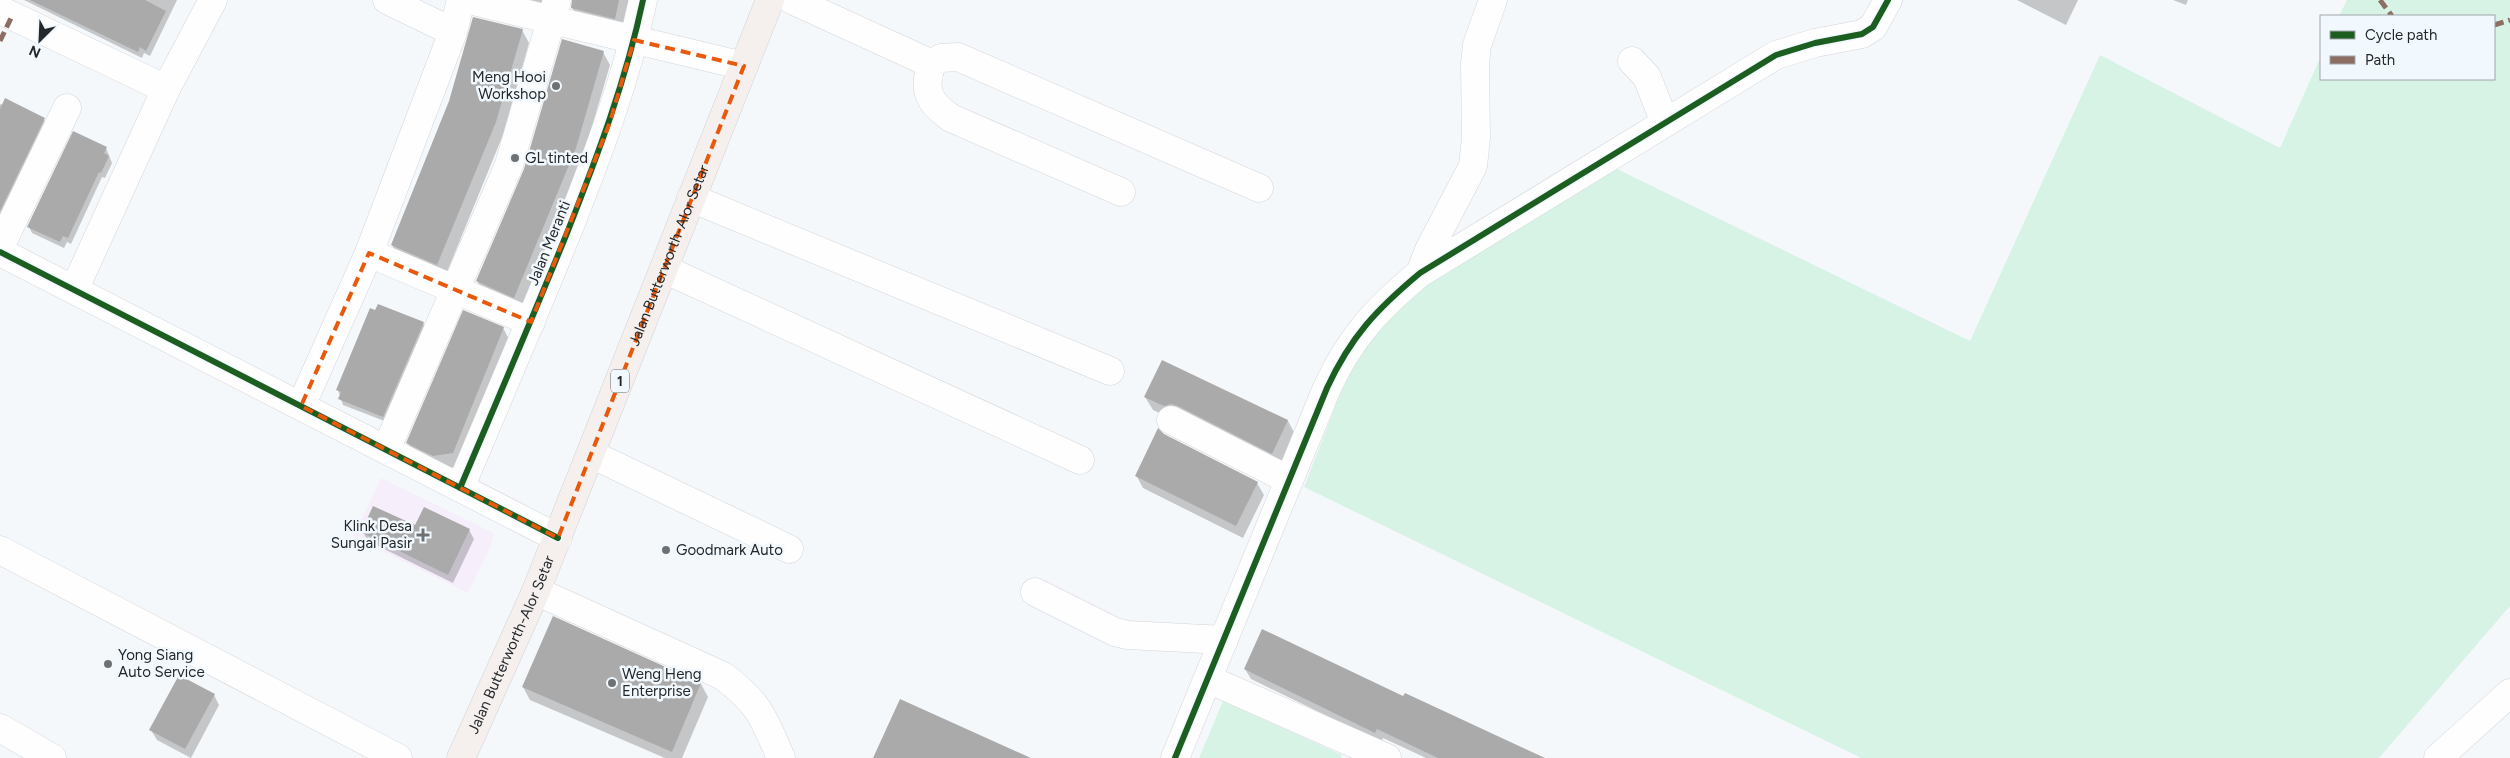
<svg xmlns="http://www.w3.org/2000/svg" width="2510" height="758" font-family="Figtree,sans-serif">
	<rect width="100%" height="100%" fill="#f5f8fb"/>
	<path fill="#f6effb" d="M381 478 494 533 491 546 468 593 353 537Z"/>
	<path fill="#d7f3e6" d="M2347 0H2510V606L2379 758H1861L1304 487 1353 361 1394 312 1429 279 1613 167 1970 341 2100 55 2280 148 2321 56V79H2494V16H2339Z
		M1223 701 1342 755 1341 758H1199Z"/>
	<path fill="#0003" d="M24 0H177L150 56 144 53 142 58Z
		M492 0H556L548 13Z
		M573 0H629L622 31 580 21 572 8Z
		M2017 0H2078L2066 25Z
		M2173 0H2188L2186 5Z
		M522 30 529 43 503 135 445 277 400 258 392 245 450 102Z
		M603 52 610 65 582 161 522 310 485 294 477 281Z
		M0 104 43 118 47 125 4 216 0 214Z
		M106 148 112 163 105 178 102 177 71 244 67 242 64 248 32 233 29 227Z
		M423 323 427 330 387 422 343 405 338 390Z
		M503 328 510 341 460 466 441 469 415 456 408 443Z
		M1145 397 1288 421 1295 434 1280 466 1153 410Z
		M1163 435 1257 483 1264 495 1243 538 1143 488 1136 475Z
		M415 527 469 530 474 539 453 583 368 541 363 532Z
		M553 617 701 684 708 697 682 758H665L530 700 523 687Z
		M1245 669 1404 698 1542 758H1426L1383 738 1381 742 1251 679Z
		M214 695 219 705 191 758 157 740 151 730Z"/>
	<path fill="#aaa" d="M30 0H145L166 11 146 51 140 47 138 52Z
		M572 0H619L615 19 571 8Z
		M473 17 523 29 496 122 437 265 391 245 449 101Z
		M562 39 604 51 576 148 514 298 476 281 524 169Z
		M5 98 45 118 0 211V109Z
		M73 131 107 147 104 153 109 156 101 173 99 172 68 238 63 236 60 242 27 227Z
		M378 304 424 322 383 417 338 399 341 392 336 390 370 308 375 310Z
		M463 310 504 327 453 453 433 456 406 443Z
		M1162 360 1288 420 1272 454 1178 406 1171 404 1164 406 1144 397Z
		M1158 428 1164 434 1258 482 1236 526 1135 476Z
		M373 506 415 525 424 507 470 529 448 575 361 532Z
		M553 616 701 683 672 752 522 687Z
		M1262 629 1403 696 1405 693 1545 758H1438L1377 729 1375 733 1244 669Z
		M179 675 215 694 185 749 149 730Z
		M900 699 1031 758H873Z"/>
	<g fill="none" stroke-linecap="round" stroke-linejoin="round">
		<defs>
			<path id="minor" d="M387 0 453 32
				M469 0 744 66
				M792 0 932 64C922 90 929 103 951 118L1121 192
				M0 10 166 89
				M1632 61 1647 77 1665 123
				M932 64 941 58 958 57 1259 188
				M691 198 1110 371
				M0 247 67 108
				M0 252 558 538
				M369 253 531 322
				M664 269 1080 460
				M1420 273 1429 250 1473 166 1476 138 1475 64 1477 45 1493 0
				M74 290 166 89 213 0
				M301 406 369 253 453 32 461 0
				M1171 420 1289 480
				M386 450 509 165 557 0
				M591 454 789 549
				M460 488C496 403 532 319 567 233 597 157 626 81 643 0
				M0 550 398 758
				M536 591 723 676C760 704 763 717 781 758
				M1035 592 1115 632 1128 635 1224 640
				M1208 679 1387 758
				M0 728 52 758
				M1175 758 1327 388C1351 336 1377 309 1420 273L1776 55 1815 43 1862 34 1873 27 1888 0
				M2438 758 2510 693"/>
			<g id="major">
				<path id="s1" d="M461 758 536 591 770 0"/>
			</g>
		</defs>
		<use href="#minor" stroke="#d3d5d9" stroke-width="29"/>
		<use href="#major" stroke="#cfd2d3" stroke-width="29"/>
		<use href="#minor" stroke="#fefefe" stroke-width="28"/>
		<use href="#major" stroke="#f5f0ee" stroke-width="28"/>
		<path stroke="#8d6e63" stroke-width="5" stroke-dasharray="10 5" stroke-linecap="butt" d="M2380 0 2392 16
			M2494 25 2510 20
			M0 41 12 16"/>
		<defs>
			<path id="cycleway" d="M0 252 558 538
				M460 488C496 403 532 319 567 233 597 157 626 81 643 0
				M1175 758 1327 388C1351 336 1377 309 1420 273L1776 55 1815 43 1862 34 1873 27 1888 0"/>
		</defs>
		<use href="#cycleway" stroke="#f2f9fe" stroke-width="9"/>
		<use href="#cycleway" stroke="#1b5e20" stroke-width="6"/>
	</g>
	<path fill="none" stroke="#e8590c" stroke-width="4" stroke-dasharray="10 6" stroke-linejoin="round" d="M634 40 744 66 558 538 301 406 369 253 531 322 610 122Z"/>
	<g fill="#6e7174" stroke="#f2f9fe" stroke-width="2">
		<circle cx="556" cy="86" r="5"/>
		<circle cx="515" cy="158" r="5"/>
		<path d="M420.5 527.5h5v5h5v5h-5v5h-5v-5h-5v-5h5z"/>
		<circle cx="666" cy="550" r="5"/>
		<circle cx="108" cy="664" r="5"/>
		<circle cx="612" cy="683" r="5"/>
	</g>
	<g text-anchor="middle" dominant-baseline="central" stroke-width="5" stroke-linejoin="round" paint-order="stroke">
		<rect fill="#f2f9fe" stroke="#62676a" stroke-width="1" x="611" y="369.5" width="18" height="23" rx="4"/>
		<g font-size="14" font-weight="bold" fill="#25282b">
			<text x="620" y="381">1</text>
		</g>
		<g font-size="15" fill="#25282b" stroke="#f2f9fe" text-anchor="start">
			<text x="546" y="77" text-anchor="end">Meng Hooi<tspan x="546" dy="17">Workshop</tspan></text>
			<text x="525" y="158">GL tinted</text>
			<text x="412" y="526" text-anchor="end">Klink Desa<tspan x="412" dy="17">Sungai Pasir</tspan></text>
			<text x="676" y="550">Goodmark Auto</text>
			<text x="118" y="655">Yong Siang<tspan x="118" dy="17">Auto Service</tspan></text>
			<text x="622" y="674">Weng Heng<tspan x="622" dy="17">Enterprise</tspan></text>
		</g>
		<g font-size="15" fill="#25282b" stroke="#f2f9fe">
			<text transform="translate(549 243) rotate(-68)">Jalan Meranti</text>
			<text stroke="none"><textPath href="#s1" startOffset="544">Jalan Butterworth-Alor Setar</textPath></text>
			<text stroke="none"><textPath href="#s1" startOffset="124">Jalan Butterworth-Alor Setar</textPath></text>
		</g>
	</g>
	<rect x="2320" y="15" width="175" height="65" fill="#f2f9fe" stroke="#a0a5aa"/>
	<rect x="2330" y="31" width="25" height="8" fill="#1b5e20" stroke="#a0a5aa"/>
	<text x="2365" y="40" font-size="15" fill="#25282b">Cycle path</text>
	<rect x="2330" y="56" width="25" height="8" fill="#8d6e63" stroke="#a0a5aa"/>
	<text x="2365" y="65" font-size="15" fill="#25282b">Path</text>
	<g transform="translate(40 40) rotate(204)" stroke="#f2f9fe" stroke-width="4" paint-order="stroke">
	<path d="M0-4L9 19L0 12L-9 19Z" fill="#25282b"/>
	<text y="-8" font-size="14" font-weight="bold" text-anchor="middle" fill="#25282b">N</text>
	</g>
</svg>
